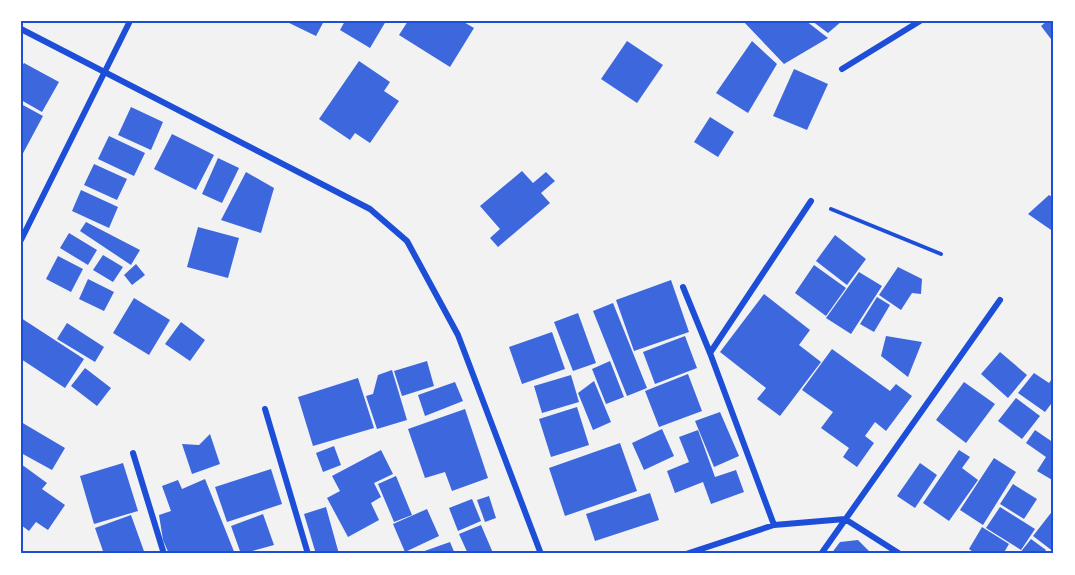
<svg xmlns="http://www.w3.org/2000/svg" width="1075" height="575" font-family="Quicksand,sans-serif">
	<rect width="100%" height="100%" fill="#f2f2f2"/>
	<path fill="#3d67dc" d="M285 21H324L316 36Z
		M345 21H386L370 48 340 30Z
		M408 21H462L474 28 450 67 399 35Z
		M743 21H806L828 38 784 64Z
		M812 21H842L828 33Z
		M1047 21H1054V43L1041 26Z
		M627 41 663 65 637 103 601 79Z
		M752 41 777 64 748 113 716 93Z
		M359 61 390 82 384 91 399 101 370 143 355 133 350 140 319 119Z
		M24 63 59 82 42 112 21 100V67Z
		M794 69 828 84 807 130 773 116Z
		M21 104 43 116 21 157Z
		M131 107 163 122 151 150 118 135Z
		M710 117 734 132 718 157 694 142Z
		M172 134 214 155 196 190 154 169Z
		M109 136 145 153 134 176 98 159Z
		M218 158 239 168 222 203 202 194Z
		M94 164 127 179 117 200 84 185Z
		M522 171 533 183 546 172 555 181 541 193 550 203 498 247 490 238 500 229 480 206Z
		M246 172 274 188 261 233 221 220Z
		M81 190 118 207 109 228 72 211Z
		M1049 195 1054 198V232L1028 214Z
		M86 222 140 250 131 265 80 231Z
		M198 227 239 238 228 278 187 267Z
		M69 233 97 250 88 265 60 248Z
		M835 235 866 259 847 285 816 261Z
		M103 255 123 267 113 282 93 270Z
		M58 256 83 269 71 292 46 279Z
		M136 264 145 275 132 285 124 275Z
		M814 265 846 288 826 316 795 293Z
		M898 267 922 279 921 294 912 293 901 310 879 295Z
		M859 272 882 286 851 334 826 318Z
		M88 279 114 292 104 311 79 299Z
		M671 280 689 332 634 351 616 300Z
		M764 294 810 330 799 345 821 362 780 416 757 399 766 388 720 352Z
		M877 297 890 305 874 332 860 324Z
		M134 298 170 320 149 355 113 333Z
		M613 303 647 388 627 396 593 311Z
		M578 313 596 363 573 371 554 322Z
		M21 318 84 359 65 388 21 359Z
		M181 322 205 340 190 361 165 344Z
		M67 323 104 347 95 362 57 339Z
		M552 332 565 369 522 384 509 347Z
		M685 336 697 368 655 384 643 352Z
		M886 336 922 342 908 377 881 356Z
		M832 349 890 391 896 384 912 396 886 431 875 422 865 436 874 443 857 467 843 457 849 448 821 428 833 412 802 390Z
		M1000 352 1027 375 1008 398 981 374Z
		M427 361 434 386 402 396 394 371Z
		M610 361 624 397 606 404 592 369Z
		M85 368 111 388 97 406 71 386Z
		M392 370 407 420 377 429 366 396 373 394 378 375Z
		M1034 373 1049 383 1054 376V400L1045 412 1018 393Z
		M688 374 702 411 659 427 645 391Z
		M571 375 579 402 542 413 534 386Z
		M358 378 374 428 313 446 298 397Z
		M594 381 611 422 593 430 578 393Z
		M455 382 463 401 425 416 418 395Z
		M964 382 995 404 966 443 936 420Z
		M1016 398 1040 416 1022 439 998 421Z
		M577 407 589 445 551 457 539 419Z
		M465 409 488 478 452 491 445 472 425 478 408 429Z
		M720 412 739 456 714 467 695 421Z
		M21 422 65 448 52 470 21 453Z
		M662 429 674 456 644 470 632 443Z
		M698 430 715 477 736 470 744 492 711 504 703 482 675 493 667 471 689 462 679 437Z
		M1035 430 1054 443V481L1037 471 1046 457 1026 443Z
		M210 434 220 464 192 474 182 444 199 445Z
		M620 443 637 491 565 516 549 468Z
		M334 446 341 465 323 472 316 453Z
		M381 450 393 474 374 483 381 497 371 503 379 520 348 537 327 498 340 491 332 476Z
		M959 450 970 457 962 468 978 480 949 521 923 503Z
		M994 458 1016 472 983 525 960 510Z
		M123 463 138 511 94 524 80 476Z
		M920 463 937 475 915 508 897 496Z
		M21 464 47 483 42 489 65 505 48 530 36 522 29 531 21 525Z
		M271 469 282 504 227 522 215 487Z
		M396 476 412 515 394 522 378 484Z
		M205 479 235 554H169L163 540 159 515 171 511 162 486 178 480 182 489Z
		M1013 484 1037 499 1024 519 1000 504Z
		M650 493 659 520 595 541 586 514Z
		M489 496 496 518 485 522 477 500Z
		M472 499 481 521 458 531 449 508Z
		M326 507 339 554H316L304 514Z
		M1000 507 1035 529 1021 550 986 528Z
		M427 509 439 536 405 552 393 524Z
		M1054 509V552L1033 536Z
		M263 514 274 545 241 554 231 526Z
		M131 515 145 554H104L95 528Z
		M481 525 493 553 468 554 459 534Z
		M982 527 1009 544 1003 554H976L969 549Z
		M1031 539 1046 550 1043 554H1019Z
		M858 540 872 554H831L840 542Z
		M450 542 455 554H416Z"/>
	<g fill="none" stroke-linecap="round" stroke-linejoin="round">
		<path stroke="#1d4ed8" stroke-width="4" d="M831 209 941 254"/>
		<path stroke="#1d4ed8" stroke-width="6" d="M21 29 370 209 407 241 458 335 541 554
			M842 69 920 21
			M21 240 130 21
			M683 287 710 353 774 525
			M710 353 811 201
			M265 409 308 554
			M133 453 164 554
			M686 554 774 525 845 519 900 554
			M821 554 1000 300"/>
	</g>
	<rect width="1075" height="575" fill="none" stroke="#ffffff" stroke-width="45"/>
	<rect x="22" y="22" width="1030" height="530" fill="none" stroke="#1d4ed8" stroke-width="2"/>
</svg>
